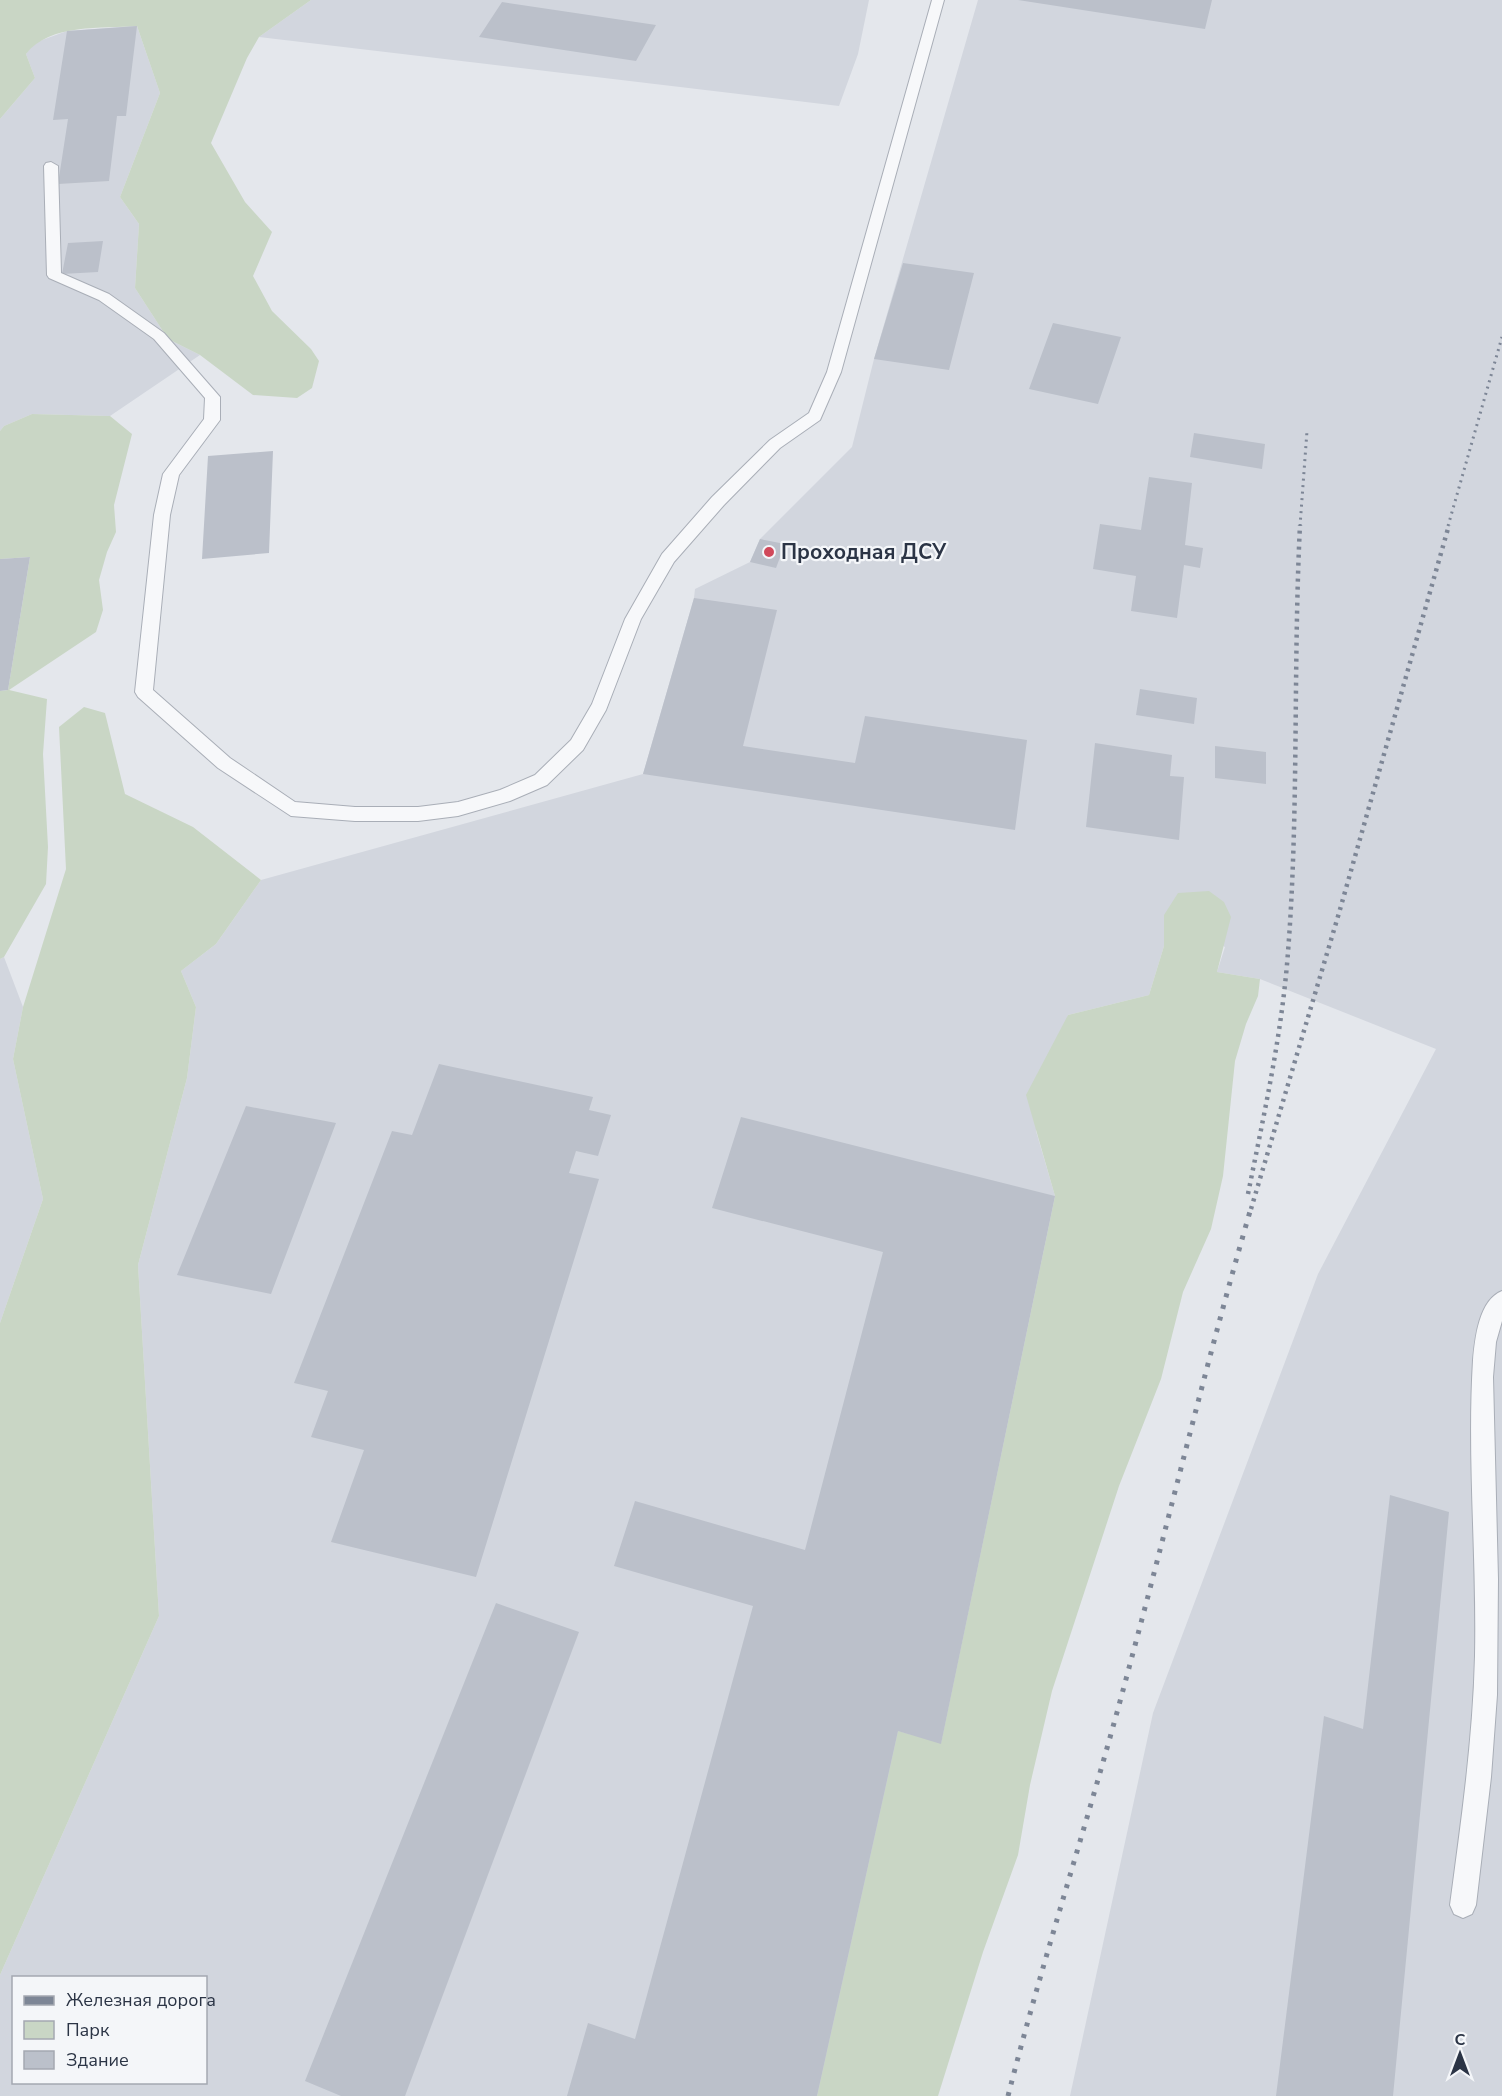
<svg xmlns="http://www.w3.org/2000/svg" width="1502" height="2096" font-family="'Nunito Sans',sans-serif">
	<rect width="100%" height="100%" fill="#e4e7ec"/>
	<path fill="#d2d6de" fill-rule="evenodd" d="M311 0H869L858 54 839 106 259 37Z
		M978 0H1502V2096H1070L1153 1713 1318 1274 1436 1049 1260 979 1217 972 1225 947 1164 915V946L1149 995 1068 1015 1036 1131 1055 1196 941 1744 817 2096H0V1975L159 1616 138 1265 187 1078 196 1007 181 971 216 944 261 880 643 774 694 598 695 589 750 562 760 539 852 447 874 359ZM14 1978H206V2082H14Z
		M137 26 160 93 120 197 139 224 135 288 168 339 200 355 110 416 32 414 4 426 0 431V119L35 78 26 54 34 43 67 31Z
		M4 957 23 1007 13 1059 43 1199 0 1323V959Z"/>
	<path fill="#c9d6c5" d="M0 0H311L259 37 247 58 211 143 245 202 272 232 253 276 272 311 311 349 319 361 312 388 297 398 253 395 200 355 168 339 135 288 139 224 120 197 160 93 137 26C102 29 50 23 26 54L35 78 0 119Z
		M32 414 110 416 132 434 114 505 116 532 107 552 99 580 103 610 96 632 9 690 47 699 43 754 48 847 46 884 4 957 0 959V691L8 690 30 557 0 559V431L4 426Z
		M84 707 105 713 125 794 193 827 261 880 216 944 181 971 196 1007 187 1078 138 1265 159 1616 0 1975V1323L43 1199 13 1059 23 1007 66 869 59 727Z
		M1209 891 1224 902 1231 917 1217 972 1260 979 1258 996 1246 1024 1235 1061 1223 1176 1211 1229 1183 1292 1161 1379 1119 1486 1052 1691 1030 1785 1018 1855 983 1952 938 2096H817L898 1731 941 1743 1055 1196 1026 1095 1068 1015 1149 995 1164 946V915L1178 893Z"/>
	<path fill="#bbc0ca" d="M1018 0H1212L1205 29Z
		M502 2 656 25 636 61 479 37Z
		M137 26 126 116H117L109 181 58 184 68 119 53 120 67 31Z
		M103 241 98 272 62 274 68 243Z
		M903 263 974 273 949 370 874 359Z
		M1053 323 1121 337 1098 404 1029 389Z
		M1194 433 1265 444 1262 469 1190 457Z
		M273 451 269 553 202 559 208 456Z
		M1149 477 1192 483 1185 545 1203 548 1200 568 1184 565 1177 618 1131 611 1136 576 1093 569 1100 524 1141 530Z
		M760 539 785 544 776 568 750 562Z
		M30 557 8 690 0 691V559Z
		M694 598 777 610 743 746 855 763 865 716 1027 740 1015 830 643 774Z
		M1140 689 1197 698 1194 724 1136 715Z
		M1095 743 1172 755 1170 776 1184 777 1179 840 1086 827Z
		M1215 746 1266 752V784L1215 778Z
		M439 1064 593 1097 589 1110 611 1115 598 1156 576 1151 569 1173 599 1179 476 1577 331 1542 364 1450 311 1437 328 1391 294 1383 392 1131 412 1135Z
		M246 1106 336 1123 271 1294 177 1275Z
		M741 1117 1055 1196 941 1744 898 1731 817 2096H567L588 2023 635 2039 753 1606 614 1566 635 1501 805 1550 883 1252 712 1208Z
		M1390 1495 1449 1512 1393 2096H1276L1324 1716 1363 1729Z
		M496 1603 579 1632 405 2096H341L305 2081Z"/>
	<g fill="none" stroke-linecap="round" stroke-linejoin="round">
		<defs>
			<path id="service" d="M932 0H944L841 372 820 420 780 448 724 505 674 562 641 619 606 710 583 750 547 785 510 801 458 816 418 821H355L291 816 218 768 138 697 135 692 154 515 163 474 204 419 205 398 154 339 99 300 49 278 47 275 44 166 46 163 51 162 58 166 61 273 109 294 164 333 220 397V420L179 475 170 515 153 690 230 758 295 802 355 807H418L458 802 500 790 535 775 571 740 592 704 625 619 662 554 712 497 770 440 809 413 827 372Z
				M1502 1291V1321L1496 1342 1493 1377 1498 1579 1497 1695 1491 1777 1476 1905 1472 1914 1463 1918 1454 1914 1450 1905C1461 1822 1473 1740 1475 1656 1477 1557 1467 1458 1473 1360 1475 1338 1479 1300 1502 1291Z"/>
		</defs>
		<use href="#service" stroke="#a9aeb7" stroke-width="2"/>
		<use href="#service" fill="#f7f8fa" fill-rule="evenodd"/>
		<path stroke="#7d8696" stroke-width="3" stroke-dasharray="2 4.5" stroke-linecap="butt" d="M1300 526 1307 431
			M1448 526 1502 337"/>
		<path stroke="#7d8696" stroke-width="4.5" stroke-dasharray="3 5" stroke-linecap="butt" d="M1248 1194C1264 1114 1282 1034 1288 952 1299 810 1293 667 1300 525
			M1251 1209 1339 913 1449 525"/>
		<path stroke="#7d8696" stroke-width="5" stroke-dasharray="4 8" stroke-linecap="butt" d="M1008 2096C1045 1951 1092 1809 1130 1664 1171 1512 1207 1359 1251 1208"/>
	</g>
	<circle fill="#d1495b" stroke="#f4f6f9" stroke-width="2" cx="769" cy="552" r="6"/>
	<g text-anchor="middle" dominant-baseline="central" stroke-width="4.5" stroke-linejoin="round" paint-order="stroke">
		<g font-size="21" font-weight="bold" fill="#2b3445" stroke="#f4f6f9" text-anchor="start">
			<text x="781" y="552">Проходная ДСУ</text>
		</g>
	</g>
	<rect x="12" y="1976" width="195" height="108" fill="#f4f6f9" stroke="#a4a8b1" stroke-width="1.5"/>
	<rect x="24" y="1996" width="30" height="9" fill="#7d8696" stroke="#a4a8b1" stroke-width="1.5"/>
	<text x="66" y="2006" font-size="18" fill="#2b3445">Железная дорога</text>
	<rect x="24" y="2021" width="30" height="18" fill="#c9d6c5" stroke="#a4a8b1" stroke-width="1.5"/>
	<text x="66" y="2036" font-size="18" fill="#2b3445">Парк</text>
	<rect x="24" y="2051" width="30" height="18" fill="#bbc0ca" stroke="#a4a8b1" stroke-width="1.5"/>
	<text x="66" y="2066" font-size="18" fill="#2b3445">Здание</text>
	<g transform="translate(1460 2054)" stroke="#f4f6f9" stroke-width="4.5" paint-order="stroke">
	<path d="M0-4.5L10 22L0 15L-10 22Z" fill="#2b3445"/>
	<text y="-9" font-size="16" font-weight="bold" text-anchor="middle" fill="#2b3445">С</text>
	</g>
</svg>
